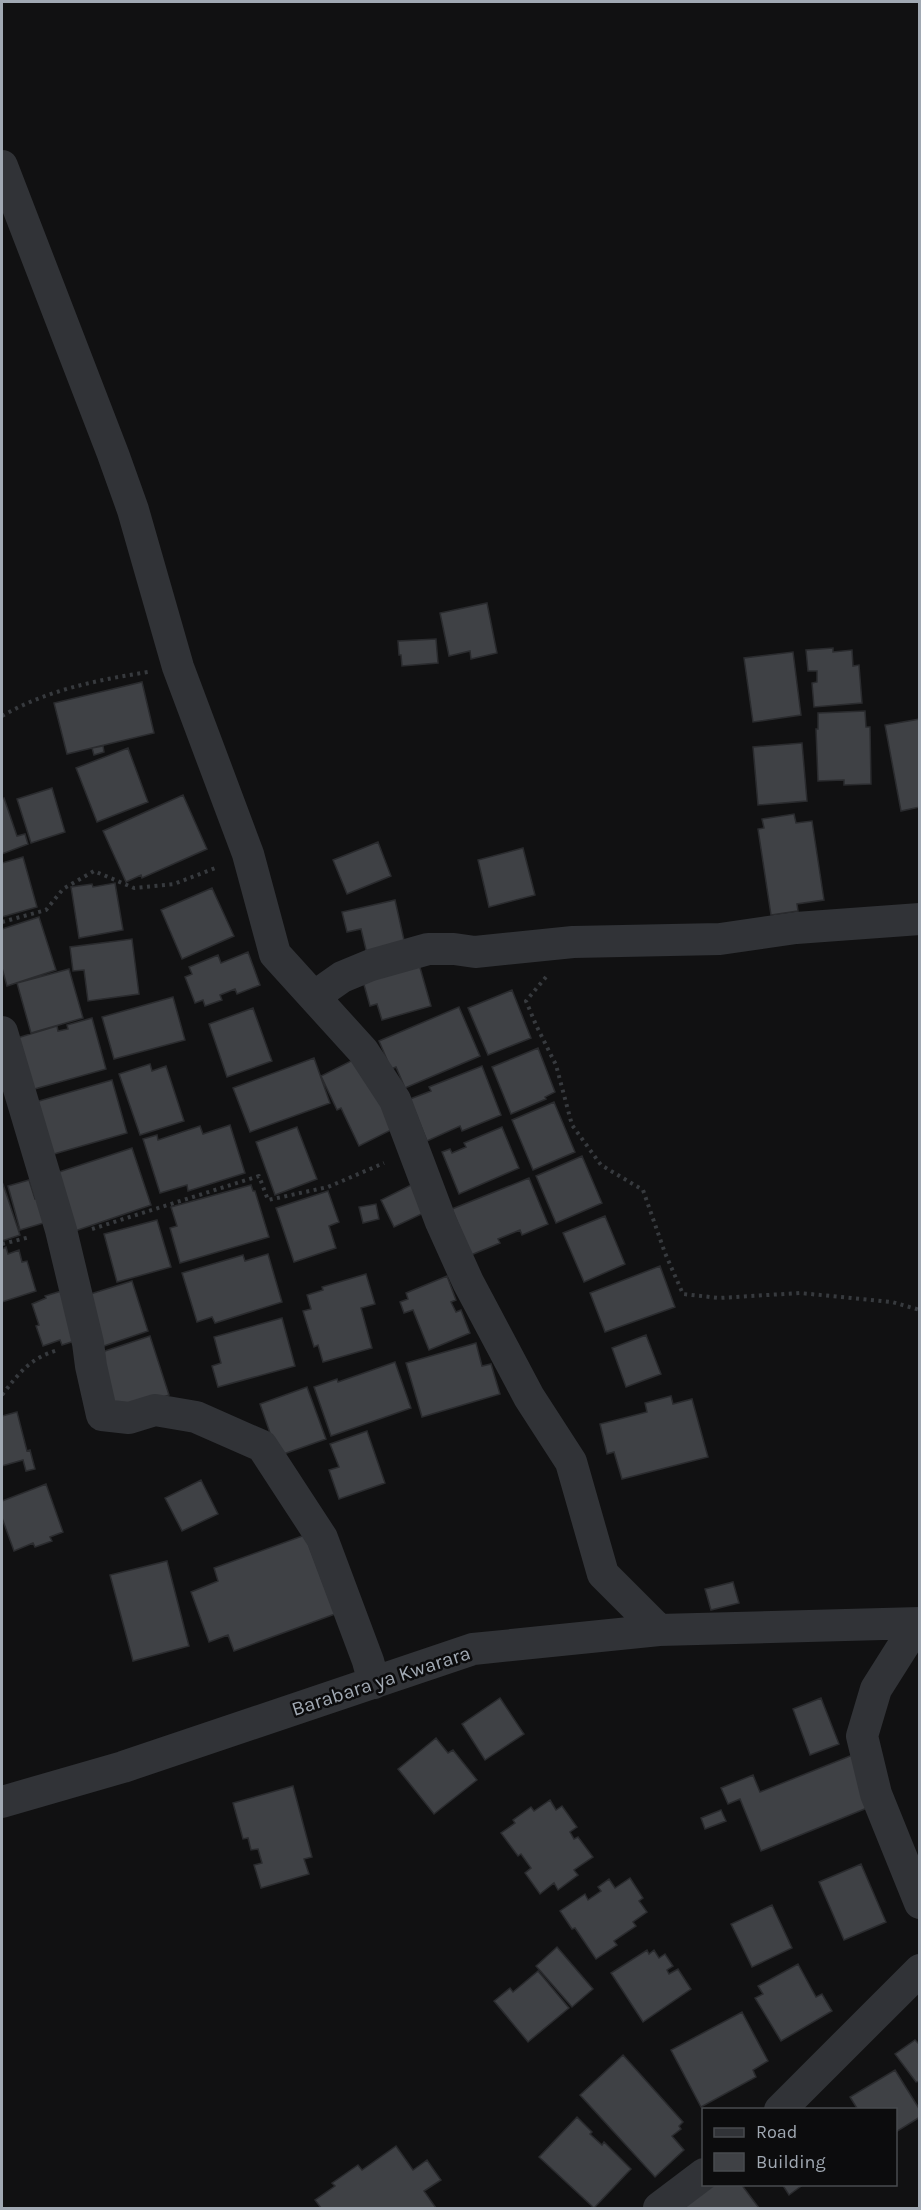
<svg xmlns="http://www.w3.org/2000/svg" width="921" height="2210" font-family="Karla,sans-serif">
	<rect width="100%" height="100%" fill="#111112"/>
	<path fill="#3f4145" stroke="#2a2b2e" stroke-width="1.5" d="M487 603 497 653 471 659 470 651 449 656 440 613Z
		M436 639 438 663 402 666 401 655H399L398 641Z
		M833 648V652L852 650 853 666 859 665 862 703 814 707 812 683 817 682V671H808L806 650Z
		M793 652 801 715 753 722 744 658Z
		M142 682 154 733 67 754 54 703Z
		M865 711 866 727H870L871 784 844 785V780L818 781 816 729H818V713Z
		M920 719V807L901 811 885 725Z
		M802 743 807 801 758 805 753 747Z
		M103 746 104 752 94 755 92 748Z
		M128 748 148 802 97 822 76 768Z
		M52 788 65 832 31 843 17 799Z
		M183 795 207 849 142 878 141 875 126 882 103 831Z
		M4 798 17 836 25 834 28 844 2 854V799Z
		M794 814 796 823 812 821 824 900 797 904 798 911 771 915 758 829 764 828 762 819Z
		M378 842 391 876 347 894 333 860Z
		M523 848 535 895 489 907 478 860Z
		M23 857 37 907 2 917V863Z
		M115 883 123 930 79 938 71 887 92 884 93 887Z
		M212 888 234 936 182 959 161 910Z
		M395 900 406 949 368 958 361 929 347 932 342 912Z
		M39 917 56 970 7 986 2 968V929Z
		M132 939 139 994 88 1001 84 970 73 971 70 947Z
		M248 952 260 985 237 994 235 989 220 995 222 1000 205 1006 203 1000 195 1003 185 977 192 974 189 967 218 955 221 963Z
		M417 957 431 1006 382 1020 377 1004 370 1006 361 974Z
		M69 969 83 1018 31 1033 17 983Z
		M512 990 531 1038 488 1055 468 1008Z
		M173 997 185 1040 114 1059 102 1017Z
		M459 1007 480 1056 405 1088 396 1067 391 1069 379 1041Z
		M253 1008 272 1061 227 1077 209 1024Z
		M92 1018 106 1069 31 1090 17 1038 57 1026 58 1031 68 1029 67 1025Z
		M538 1048 555 1092 545 1097 546 1099 511 1114 492 1067Z
		M363 1055 393 1129 359 1146 341 1108 337 1110 321 1076Z
		M314 1058 330 1103 250 1132 233 1088Z
		M150 1064 152 1071 166 1066 184 1121 140 1135 119 1074Z
		M482 1066 501 1115 462 1131 460 1126 427 1141 410 1099 431 1091 429 1087Z
		M112 1080 127 1133 47 1156 32 1103Z
		M554 1102 575 1152 533 1170 512 1120Z
		M230 1125 245 1173 188 1191 187 1185 160 1193 143 1139 157 1135 158 1140 200 1126 203 1134Z
		M297 1127 317 1179 275 1195 256 1142Z
		M502 1127 519 1168 459 1194 442 1152 450 1149 452 1153 466 1147 464 1143Z
		M132 1148 151 1205 69 1233 50 1175Z
		M582 1156 602 1203 556 1223 536 1176Z
		M529 1178 548 1224 522 1235 520 1230 498 1239 500 1243 471 1255 452 1209Z
		M29 1180 35 1199 40 1197 47 1222 20 1230 8 1186Z
		M415 1183 428 1211 394 1227 381 1200Z
		M2 1184H3L20 1235 2 1241Z
		M251 1185 253 1191H255L269 1237 180 1263 170 1228 177 1226 171 1207Z
		M328 1191 339 1222 329 1226 336 1248 294 1262 276 1208Z
		M376 1204 379 1219 363 1223 359 1207Z
		M605 1216 625 1264 584 1282 563 1233Z
		M157 1220 171 1267 117 1282 104 1234Z
		M6 1247 8 1254 19 1250 22 1262 27 1261 36 1291 2 1302V1249Z
		M268 1254 282 1302 215 1323 212 1317 197 1322 182 1273 243 1255 245 1261Z
		M660 1266 675 1307 605 1332 590 1293Z
		M366 1274 375 1304 361 1308 372 1348 323 1362 318 1345 314 1347 303 1311 311 1309 307 1295 323 1290 322 1287Z
		M447 1276 456 1300 451 1302 456 1312 461 1310 470 1333 429 1350 413 1310 404 1313 400 1302 408 1299 406 1293Z
		M132 1281 148 1331 101 1347 84 1296Z
		M68 1289 84 1338 62 1345 60 1340 43 1346 36 1326 39 1325 32 1304 46 1298 45 1296Z
		M282 1318 295 1366 218 1387 212 1366 221 1363 214 1337Z
		M646 1335 661 1374 626 1387 612 1348Z
		M150 1336 169 1395 113 1414 96 1354Z
		M476 1343 482 1366 491 1364 500 1394 422 1417 406 1363Z
		M395 1362 411 1408 331 1436 314 1387 337 1379 338 1382Z
		M307 1387 326 1439 278 1456 260 1404Z
		M671 1396 673 1404 692 1399 708 1457 622 1479 614 1452 607 1454 600 1424 647 1412 645 1403Z
		M17 1412 27 1451 30 1450 35 1469 26 1471 23 1460 2 1466V1416Z
		M367 1431 385 1483 339 1499 329 1470 339 1467 330 1444Z
		M201 1480 218 1514 182 1531 165 1498Z
		M46 1484 63 1532 50 1537 52 1541 35 1547 33 1543 14 1551 2 1518V1501Z
		M305 1535 335 1614 234 1651 228 1635 209 1642 191 1592 218 1581 214 1568Z
		M167 1561 189 1646 133 1661 110 1575Z
		M733 1582 739 1603 711 1610 705 1589Z
		M500 1698 524 1734 485 1760 462 1724Z
		M821 1698 839 1744 810 1755 793 1709Z
		M436 1738 448 1753 453 1750 477 1780 434 1814 398 1769Z
		M855 1754 872 1806 761 1851 740 1799 728 1804 721 1788 753 1775 760 1792Z
		M293 1786 312 1857 304 1859 309 1874 261 1888 254 1865 262 1863 258 1849 251 1850 248 1838 243 1839 233 1803Z
		M550 1800 556 1810 562 1806 577 1827 570 1832 574 1839 578 1837 593 1857 574 1870 578 1875 558 1890 554 1883 540 1894 525 1873 531 1868 521 1854 518 1856 501 1833 515 1823 513 1820 531 1807 534 1811Z
		M721 1810 726 1821 705 1829 701 1818Z
		M861 1864 886 1922 844 1940 819 1882Z
		M630 1878 643 1898 639 1901 647 1912 633 1922 636 1926 614 1941 617 1945 596 1959 575 1928 572 1929 560 1911 585 1894 588 1900 601 1891 598 1887 609 1879 615 1888Z
		M772 1905 792 1948 752 1967 731 1924Z
		M557 1947 593 1989 572 2007 536 1966Z
		M647 1950 649 1954 654 1950 659 1958 665 1954 673 1966 667 1970 669 1974 678 1969 691 1989 643 2022 611 1973Z
		M798 1964 816 1997 822 1994 832 2011 781 2041 755 1998 763 1994 758 1986Z
		M538 1971 569 2008 528 2042 494 2001 510 1988 513 1992Z
		M742 2012 768 2061 753 2070 756 2077 701 2107 671 2050Z
		M915 2040 920 2045V2081L916 2082 895 2054Z
		M623 2055 683 2122 679 2126 681 2129 672 2136 684 2150 655 2177 580 2095Z
		M895 2070 920 2110V2117L896 2132V2110H858L850 2097Z
		M577 2117 592 2132 590 2134 602 2145 604 2142 631 2169 594 2208 539 2157Z
		M396 2146 413 2170 427 2160 441 2180 424 2191 436 2208H321L315 2200 335 2186 332 2183 358 2165 362 2170Z
		M709 2184H741L759 2208H686L680 2201Z
		M782 2184H804L789 2195Z"/>
	<g fill="none" stroke-linecap="round" stroke-linejoin="round">
		<path stroke="#373a3e" stroke-width="4" stroke-dasharray="3 4.5" stroke-linecap="butt" d="M2 716C47 690 97 680 148 672
			M2 922 46 910 63 889 94 871 134 888 174 884 218 867
			M546 977 526 1001 536 1025 556 1065 572 1125 601 1165 643 1190 665 1253 683 1294 719 1298 800 1293 892 1302 920 1310
			M92 1229 259 1176 268 1200 328 1187 384 1163
			M2 1244 30 1237
			M2 1395C19 1373 30 1358 58 1350"/>
		<path stroke="#313337" stroke-width="32" d="M2 166 113 454 133 510 178 667 248 854 275 954 363 1051 395 1100 441 1222 468 1282 529 1397 571 1462 603 1574 659 1630
			M315 996 342 977 371 965 428 949H454L475 952 573 942 720 939 796 928 920 919
			M2 1032 61 1230 88 1343 91 1366 102 1415 129 1418 155 1410 196 1417 262 1446 322 1538 368 1661 374 1683
			M920 1624H917L876 1689 862 1736 876 1794 920 1903
			M2 1802 123 1767 473 1649 659 1630 920 1623
			M780 2110 920 1970
			M659 2208 704 2174"/>
	</g>
	<g text-anchor="middle" dominant-baseline="central" stroke-width="5" stroke-linejoin="round" paint-order="stroke">
		<g font-size="20" fill="#a1a9b3" stroke="#0c0c0d">
			<text transform="translate(381 1681) rotate(-18)">Barabara ya Kwarara</text>
		</g>
	</g>
	<rect width="921" height="2210" fill="none" stroke="#a1a9b3" stroke-width="6"/>
	<rect x="702" y="2108" width="195" height="78" fill="#0c0c0d" stroke="#484b4f" stroke-width="1.5"/>
	<rect x="714" y="2128" width="30" height="9" fill="#313337" stroke="#484b4f" stroke-width="1.5"/>
	<text x="756" y="2138" font-size="18" fill="#a1a9b3">Road</text>
	<rect x="714" y="2153" width="30" height="18" fill="#3f4145" stroke="#484b4f" stroke-width="1.5"/>
	<text x="756" y="2168" font-size="18" fill="#a1a9b3">Building</text>
</svg>
